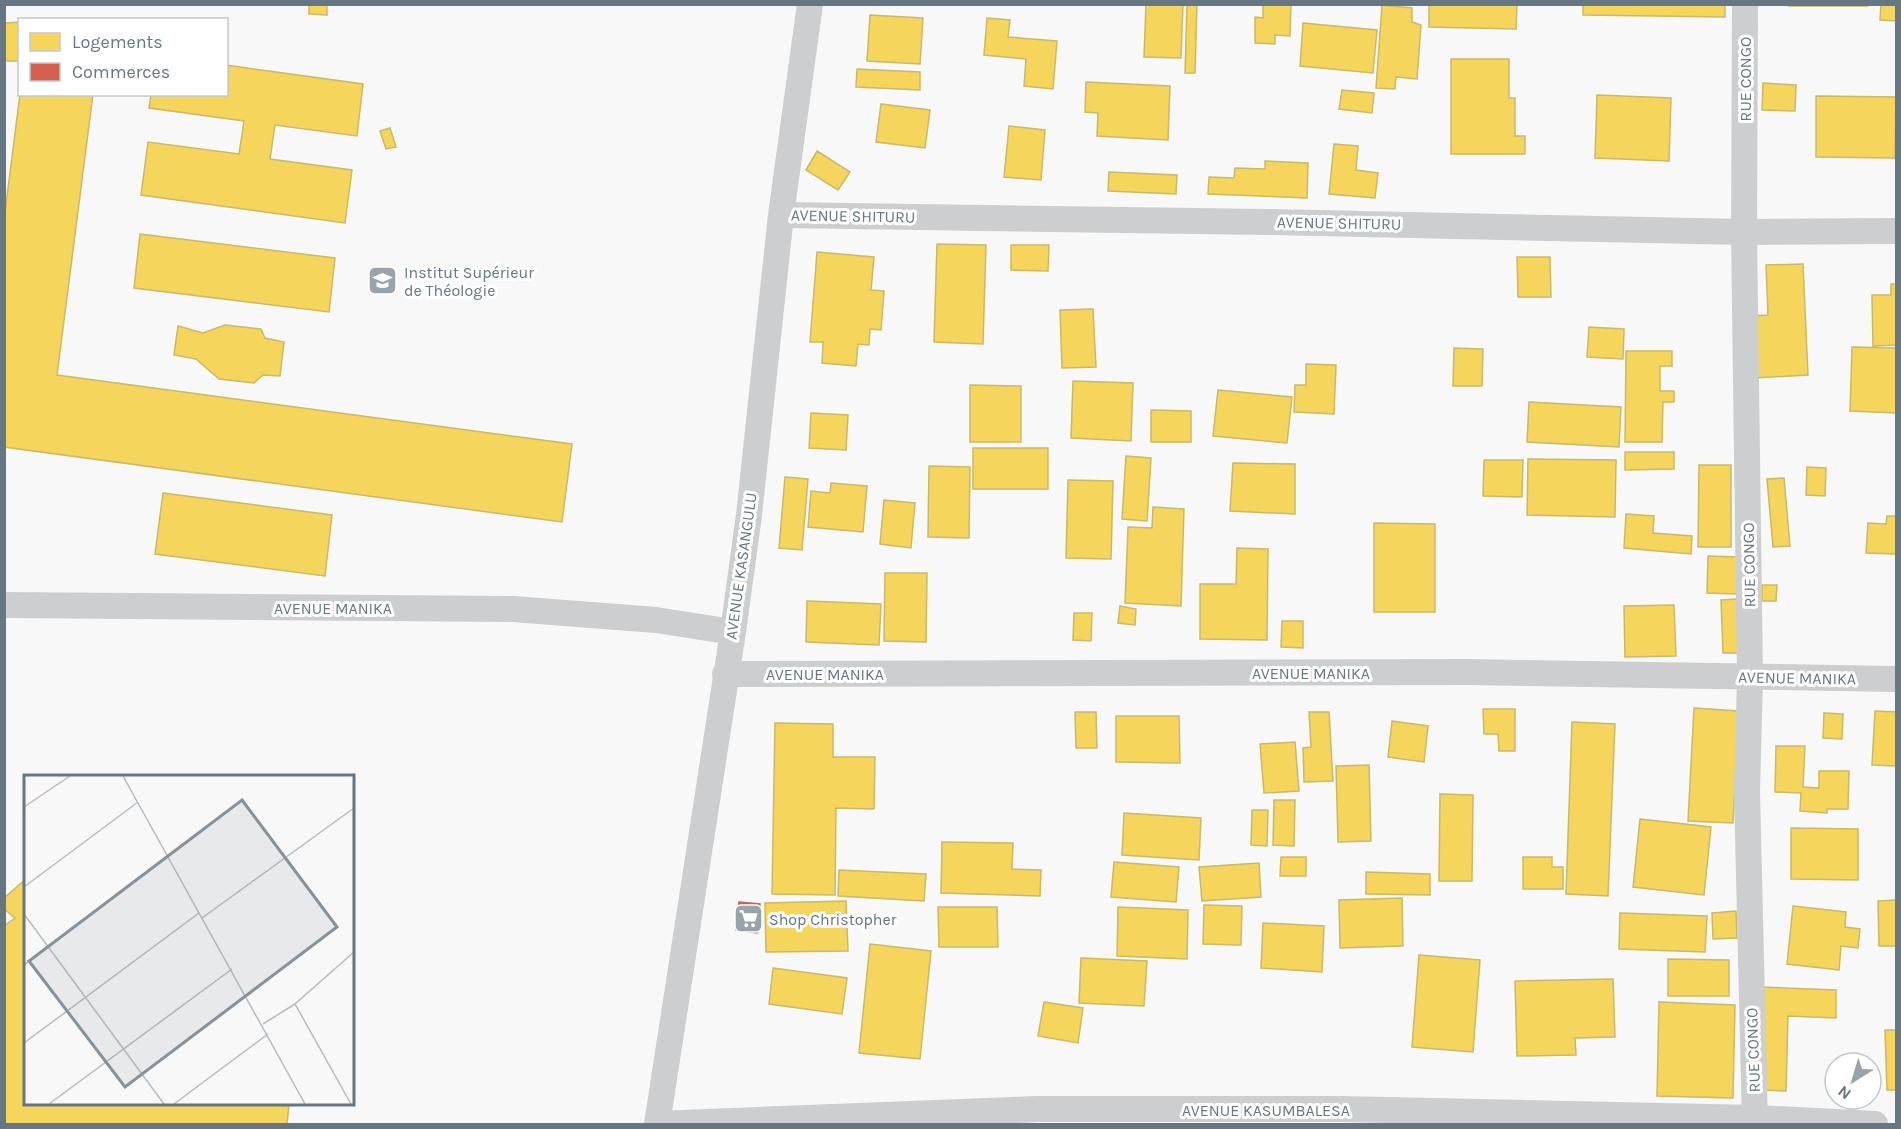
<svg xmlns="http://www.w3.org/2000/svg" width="1901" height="1129" font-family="Karla,sans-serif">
	<rect width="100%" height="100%" fill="#f8f8f8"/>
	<path fill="#f6d55c" stroke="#cab967" stroke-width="1.5" d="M309 4H327V15L309 14Z
		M1146 4H1183L1181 58 1144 57Z
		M1187 4H1197L1195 73H1185Z
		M1263 4H1291L1290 36 1275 35V44L1255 43V17L1263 18Z
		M1429 4H1517L1516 29 1429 27Z
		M1583 4H1725V17L1583 15Z
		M1788 4H1868V6H1788Z
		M1881 4H1896V21L1880 20Z
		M1382 5 1412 8V22L1421 25 1417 79 1396 77 1395 89 1376 88Z
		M870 15 923 18 920 64 867 61Z
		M987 18 1010 20 1008 37 1057 41 1053 89 1024 86 1026 59 984 55Z
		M20 22V61H4V23Z
		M1303 23 1377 30 1373 73 1300 66Z
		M1451 59H1509V98H1515V136H1525V154H1451Z
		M226 65 363 84 357 136 275 125 270 159 352 170 345 223 141 195 148 142 239 154 244 121 149 108 151 94H226Z
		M857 69 920 72V90L856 87Z
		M1086 82 1170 86 1168 140 1097 136 1098 113 1085 112Z
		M1763 83 1796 85 1795 111 1762 110Z
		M1342 90 1374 93 1372 113 1339 109Z
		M20 94H93L57 375 572 444 562 522 4 447V220Z
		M1597 95 1671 98 1669 161 1595 158Z
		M1816 96 1896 97 1895 158 1816 157Z
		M881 104 930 110 925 148 876 142Z
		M1009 126 1045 130 1041 180 1004 177Z
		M390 128 396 147 386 149 380 131Z
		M1334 144 1358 146 1356 170 1378 173 1375 198 1329 194Z
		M817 151 850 172 838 190 806 170Z
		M1265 161 1308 163 1307 198 1208 194 1209 177 1234 178 1235 168 1265 169Z
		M1109 172 1177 175 1176 194 1108 191Z
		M140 234 335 258 329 312 134 288Z
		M937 244 986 245 983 344 934 342Z
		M1011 245H1049L1048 271 1011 270Z
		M817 252 874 257 871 290 884 291 881 330 870 329 869 345 858 344 856 366 822 363 823 342H810Z
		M1517 257H1550L1551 297H1518Z
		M1803 264 1808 375 1755 378 1752 316 1768 315 1766 265Z
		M1891 284H1896V345L1873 346 1872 295H1891Z
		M1093 309 1096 367 1062 368 1060 310Z
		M225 325 261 329 265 338 284 342 280 376 263 375 254 383 219 379 196 359 174 355 178 326 203 333Z
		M1589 327 1624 329 1623 359 1587 357Z
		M1852 347 1896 348V413L1850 411Z
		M1454 348 1483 349 1482 386H1453Z
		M1626 351H1672V366H1660V391H1674V402H1663L1662 442H1625Z
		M1306 364 1336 365 1334 414 1294 412 1295 385H1306Z
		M1073 381 1133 383 1131 441 1071 438Z
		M970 385 1021 386V442H970Z
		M1218 390 1292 397 1287 443 1213 436Z
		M1529 402 1621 407 1619 447 1527 442Z
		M1151 410 1191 411V442H1151Z
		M811 413 848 415 846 450 809 448Z
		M973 448H1048V489H973Z
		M1625 452H1674V469L1625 470Z
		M1126 456 1151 458 1147 521 1122 519Z
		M1528 459 1616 460 1615 517 1527 515Z
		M1484 460H1523L1522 497 1483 496Z
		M1233 463 1295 464V514L1230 511Z
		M1699 465H1731V547H1698Z
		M929 466 970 467 969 538 928 537Z
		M1807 467 1826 468 1825 496 1806 495Z
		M785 477 808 479 802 550 779 548Z
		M1784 478 1790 546 1773 547 1767 479Z
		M1068 480 1113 481 1111 559 1066 558Z
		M831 483 867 486 863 532 808 527 811 491 830 493Z
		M163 493 332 515 325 576 155 554Z
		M884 500 915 503 911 548 880 544Z
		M1153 507 1184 509 1181 606 1125 603 1128 527 1152 528Z
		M1626 514 1654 516 1653 533 1692 536 1691 554 1624 548Z
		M1887 516H1896V554L1866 553 1868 523 1886 524Z
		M1374 523 1435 524V612H1374Z
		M1237 548 1268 549 1267 640 1200 639V584H1236Z
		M1708 556 1738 557 1737 594 1707 593Z
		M885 573H927L926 642 884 641Z
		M1762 585H1777L1776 601H1762Z
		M1737 599 1738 653H1723L1721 600Z
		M807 601 881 604 879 645 806 642Z
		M1674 605 1676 656 1625 657 1624 606Z
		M1120 606 1136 609 1135 625 1118 623Z
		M1074 613H1092L1091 641 1073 640Z
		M1282 621H1303V648L1281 647Z
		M1694 708 1739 711 1733 823 1688 821Z
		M1483 709H1515V751H1499L1498 734H1484Z
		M1875 711 1896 712V766L1872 765Z
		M1075 712H1096L1097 748H1076Z
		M1309 712H1329L1333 781 1304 782 1303 748 1311 747Z
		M1824 713 1843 714 1842 739 1823 738Z
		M1116 716H1179L1180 763 1116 762Z
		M1392 721 1428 726 1424 762 1388 757Z
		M1572 722 1615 724 1608 896 1566 894Z
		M775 723 833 724V757H875L874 809 836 808 835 895 772 894Z
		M1295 742 1299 791 1264 793 1260 744Z
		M1776 746H1805L1803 787 1819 788V771H1849L1848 809H1827V813L1800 811 1801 793 1775 792Z
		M1369 765 1371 841 1338 842 1336 766Z
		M1440 794 1473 795 1472 881H1439Z
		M1274 800H1295L1294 846 1273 845Z
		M1252 810H1268L1267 846 1251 845Z
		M1124 813 1201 818 1199 860 1122 855Z
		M1640 819 1711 827 1704 895 1633 887Z
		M1791 828 1858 829V880L1791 879Z
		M942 842 1013 843 1012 869 1041 870 1040 896 941 893Z
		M1281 857H1306V876H1280Z
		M1523 857H1552V867H1563V889H1523Z
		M1114 862 1179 867 1176 902 1111 897Z
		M1259 863 1261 897 1202 901 1199 867Z
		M839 870 926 874 924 901 838 896Z
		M1366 872 1430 874V895L1366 894Z
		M26 879V1104H289L287 1124H4V926L15 918 4 909V898Z
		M1402 898 1403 946 1340 948 1339 900Z
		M1896 900V946H1879L1878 901Z
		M846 901 848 951 766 952 765 903Z
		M1204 905 1242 906 1241 945 1203 944Z
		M1793 906 1846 912 1845 927 1860 929 1858 948 1841 946 1839 970 1787 964Z
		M938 907H997L998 947H939Z
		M1118 907 1188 910 1187 959 1117 956Z
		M1736 911 1737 938 1713 939 1712 913Z
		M1620 913 1707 916 1705 952 1619 949Z
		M1263 923 1324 926 1322 972 1261 968Z
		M870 944 931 951 920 1059 859 1053Z
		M1419 955 1480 960 1473 1052 1412 1047Z
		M1081 958 1147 961 1144 1006 1079 1003Z
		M1668 959 1729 960V996H1668Z
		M773 968 847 978 842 1014 769 1004Z
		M1613 979 1615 1037 1575 1038 1576 1055 1517 1056 1515 981Z
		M1759 987 1836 990V1018L1788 1016 1786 1091 1757 1090Z
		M1044 1002 1083 1008 1078 1043 1038 1036Z
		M1659 1002 1735 1005 1733 1098 1657 1096Z
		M1885 1030H1896V1090H1887Z"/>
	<path fill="#d6604d" stroke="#b4675d" stroke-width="1.5" d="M739 902 760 904 757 933 736 930Z"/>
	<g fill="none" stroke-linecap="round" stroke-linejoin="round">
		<path stroke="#cdcecf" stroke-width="26" d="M1745 4 1744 232 1750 678 1747 792 1755 1124
			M781 215 1267 222 1744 232 1896 231
			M4 605 513 609 656 620 733 632
			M725 674 1467 672 1896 679
			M657 1124 1038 1109H1341L1756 1118 1875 1124
			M657 1124 733 632 749 515 781 215 810 4"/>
	</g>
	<defs>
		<symbol id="university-square" viewBox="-11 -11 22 22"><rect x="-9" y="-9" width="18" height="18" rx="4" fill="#98a4ab" stroke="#fff"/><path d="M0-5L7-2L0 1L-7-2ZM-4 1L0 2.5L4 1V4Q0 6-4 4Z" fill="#fff"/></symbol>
		<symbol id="supermarket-square" viewBox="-11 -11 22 22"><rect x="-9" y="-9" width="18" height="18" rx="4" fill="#98a4ab" stroke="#fff"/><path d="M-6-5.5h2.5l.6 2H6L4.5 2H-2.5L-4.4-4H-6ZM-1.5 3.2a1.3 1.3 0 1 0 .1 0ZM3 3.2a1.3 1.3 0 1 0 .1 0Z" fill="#fff"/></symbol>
	</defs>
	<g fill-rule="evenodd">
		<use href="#university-square" x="366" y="264" width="33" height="33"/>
		<use href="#supermarket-square" x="732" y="902" width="33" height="33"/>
	</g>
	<g text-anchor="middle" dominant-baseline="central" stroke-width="6" stroke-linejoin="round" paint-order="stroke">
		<g font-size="16" fill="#647782" stroke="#fff">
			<text transform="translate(1745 79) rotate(-90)">RUE CONGO</text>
			<text transform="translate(853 216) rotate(1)">AVENUE SHITURU</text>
			<text transform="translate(1339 223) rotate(1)">AVENUE SHITURU</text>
			<text transform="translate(1749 565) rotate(-91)">RUE CONGO</text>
			<text transform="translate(741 566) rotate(-82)">AVENUE KASANGULU</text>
			<text x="333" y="608">AVENUE MANIKA</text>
			<text x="1311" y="673">AVENUE MANIKA</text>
			<text x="825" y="674">AVENUE MANIKA</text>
			<text transform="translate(1797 678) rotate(1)">AVENUE MANIKA</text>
			<text transform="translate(1753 1050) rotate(-92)">RUE CONGO</text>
			<text x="1266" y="1110">AVENUE KASUMBALESA</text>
		</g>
		<g font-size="16" fill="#647782" stroke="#fff" text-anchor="start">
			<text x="404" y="272">Institut Supérieur<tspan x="404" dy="18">de Théologie</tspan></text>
			<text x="769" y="919">Shop Christopher</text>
		</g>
	</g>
	<g transform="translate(24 775)">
		<rect width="330" height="330" fill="#f8f8f8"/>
		<path fill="none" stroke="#b4bcc2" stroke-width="1.5" d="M99 1 281 329M0 32 46 1M0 112 114 27M0 139 140 329M178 143 330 33M0 190 145 81M239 249 271 229M0 268 175 138M25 329 208 194M150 329 244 259M327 329 271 229 330 177"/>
		<path fill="#83929b" fill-opacity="0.15" stroke="#83929b" stroke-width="3" d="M218 25 313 152 101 312 5 186Z"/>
		<rect width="330" height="330" fill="none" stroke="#647782" stroke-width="3"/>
	</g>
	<rect width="1901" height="1129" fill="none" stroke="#647782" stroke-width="12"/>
	<rect x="18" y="18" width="210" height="78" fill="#ffffff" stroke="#c1c9cd" stroke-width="1.5"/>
	<rect x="30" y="33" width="30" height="18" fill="#f6d55c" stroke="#c1c9cd" stroke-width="1.5"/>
	<text x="72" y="48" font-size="18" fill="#647782">Logements</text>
	<rect x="30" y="63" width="30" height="18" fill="#d6604d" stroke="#c1c9cd" stroke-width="1.5"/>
	<text x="72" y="78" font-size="18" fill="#647782">Commerces</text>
	<g transform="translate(1853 1081) rotate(217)"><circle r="28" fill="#ffffff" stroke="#c1c9cd" stroke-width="1.5"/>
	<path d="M0-4.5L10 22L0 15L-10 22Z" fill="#98a4ab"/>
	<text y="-9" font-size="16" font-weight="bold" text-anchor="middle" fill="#647782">N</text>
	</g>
</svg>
